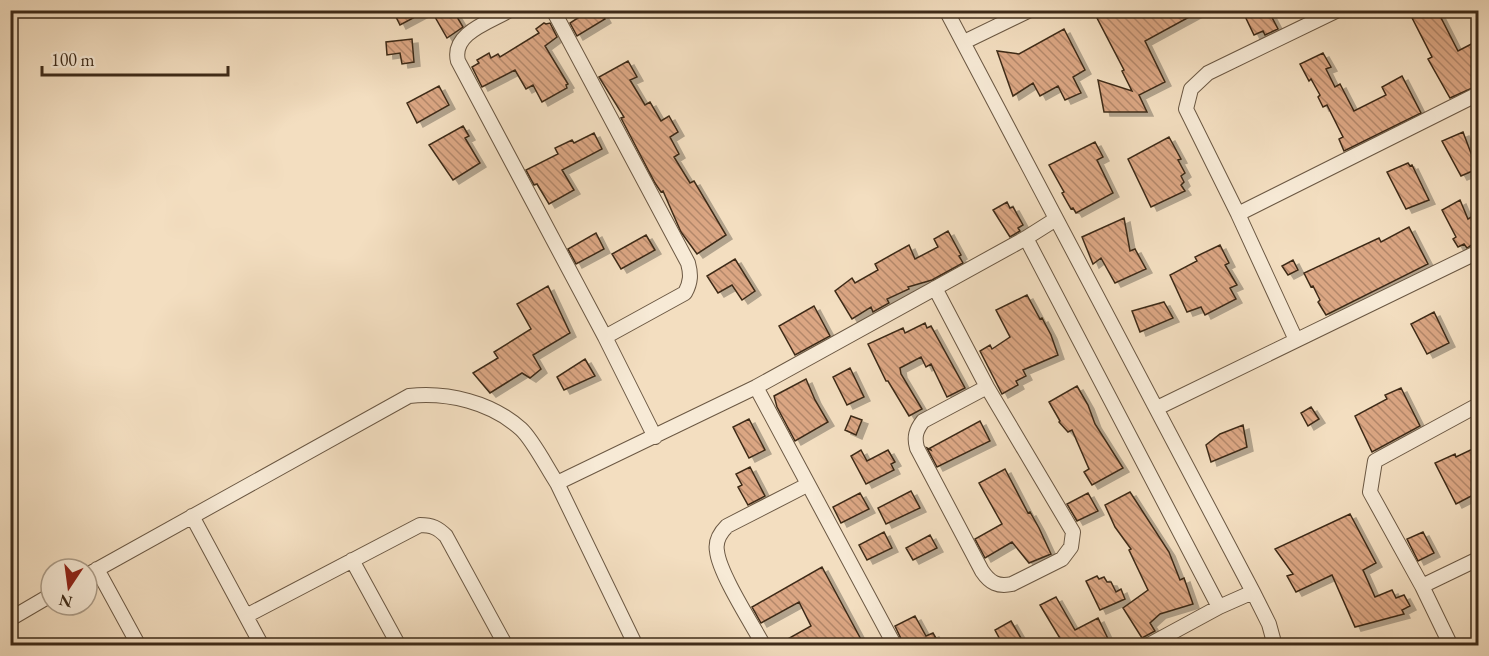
<svg xmlns="http://www.w3.org/2000/svg" width="1489" height="656" font-family="'EB Garamond',serif">
	<defs>
		<pattern id="building-back-hatch" width="6" height="6" patternUnits="userSpaceOnUse" patternTransform="scale(1.5)"><rect width="6" height="6" fill="#dba683"/><path d="M-1 5l2 2M0 0l6 6M5-1l2 2" fill="none" stroke="#b3876a"/></pattern>
		<filter id="shadow"><feDropShadow dx="6" dy="4" stdDeviation="0" flood-color="#0004"/></filter>
	</defs>
	<rect width="100%" height="100%" fill="#f3dec0"/>
	<filter id="stains"><feTurbulence type="fractalNoise" baseFrequency=".00333" numOctaves="4"/><feColorMatrix values="0 0 0 0 .2 0 0 0 0 .09 0 0 0 0 .02 0 0 0 .5 -.17"/></filter>
	<radialGradient id="worn" r=".72"><stop offset=".6" stop-color="#630" stop-opacity="0"/><stop offset="1" stop-color="#630" stop-opacity=".3"/></radialGradient>
	<path fill="url(#building-back-hatch)" stroke="#3e2b19" stroke-width="1.5" filter="url(#shadow)" d="M403 10H428L400 25 395 15Z
		M431 10H453L463 27 447 38Z
		M590 10H600L605 19 577 36 570 23Z
		M1112 10H1202L1145 41 1165 82 1139 95 1147 112H1104L1098 80 1132 91 1122 71 1124 70 1097 18Z
		M1242 10H1268L1278 29 1265 35 1263 31 1254 35Z
		M1408 10H1437L1458 51 1479 40V85L1450 98 1428 59 1432 57Z
		M544 23 546 24 550 23 557 37 545 46 568 84 566 85 567 88 542 102 533 85 526 89 515 70 482 87 472 67 479 63 477 60 489 53 491 58 498 54 500 57 539 33 536 29Z
		M1064 29 1085 70 1073 77 1081 93 1065 100 1058 86 1040 96 1033 83 1013 96 997 51 1019 54Z
		M412 39 414 62 402 64 400 53 387 55 386 42Z
		M1323 53 1331 67 1326 69 1335 87 1340 84 1354 111 1386 95 1382 87 1402 76 1421 113 1344 151 1339 139 1343 137 1327 105 1323 107 1318 97 1320 95 1311 79 1309 81 1300 64Z
		M628 61 637 77 630 80 645 105 650 102 661 121 669 116 678 132 670 137 679 154 674 157 690 183 694 181 726 235 697 254 681 232 663 191 661 192 655 183 621 118 624 117 599 77Z
		M439 86 449 105 417 123 407 103Z
		M463 126 469 136 465 138 480 163 453 180 429 145Z
		M1463 132 1477 169 1461 176 1442 141Z
		M594 133 602 149 562 170 574 190 549 204 537 184 534 185 526 170 558 154 555 148 572 140 574 143Z
		M1169 137 1181 159 1178 160 1185 173 1181 176 1184 182 1181 185 1185 191 1151 207 1128 159Z
		M1095 142 1103 157 1097 160 1113 193 1076 213 1073 208 1071 209 1062 193 1064 192 1049 165Z
		M1408 163 1410 166 1412 165 1429 200 1406 209 1387 172Z
		M1460 200 1468 219 1471 217 1477 227 1474 229 1479 237 1472 241 1473 244 1467 248 1464 244 1458 247 1453 239 1456 237 1442 210Z
		M1007 202 1010 208 1013 207 1023 225 1018 228 1020 231 1010 237 993 210Z
		M1124 218 1130 251 1135 249 1146 269 1115 283 1101 258 1093 264 1082 237Z
		M1409 227 1428 264 1326 315 1318 302 1320 300 1313 286 1311 287 1304 273 1379 238 1381 242Z
		M948 231 961 255 959 256 963 263 932 280 908 287 909 289 887 299 889 303 873 312 871 307 852 319 835 291 852 278 855 283 878 270 875 264 909 245 915 259 938 247 934 239Z
		M596 233 604 249 576 264 568 249Z
		M646 235 655 250 621 269 612 254Z
		M1220 245 1229 263 1225 265 1237 285 1230 288 1236 299 1205 315 1201 307 1187 312 1170 275 1197 261 1195 257Z
		M735 259 755 291 742 300 732 285 718 293 707 276Z
		M1293 260 1298 270 1288 275 1282 266Z
		M548 286 570 333 533 355 541 369 530 378 522 373 490 393 473 373 498 358 494 352 531 329 517 304Z
		M1027 295 1040 319 1042 318 1051 335 1058 355 1023 370 1026 376 1016 381 1018 385 1002 394 980 351 990 345 992 349 1010 337 996 310Z
		M1164 302 1173 318 1140 332 1132 311Z
		M814 306 830 336 795 355 779 326Z
		M1434 312 1449 343 1427 354 1411 324Z
		M925 323 927 328 931 326 965 388 947 397 931 364 926 367 921 357 900 368 901 374 922 409 909 416 888 381H886L868 344 903 328 905 333Z
		M585 359 595 376 564 390 557 377Z
		M850 368 864 397 847 405 833 377Z
		M806 379 815 400 828 422 795 441 777 407 774 396Z
		M1077 386 1088 405 1095 424 1123 468 1092 485 1084 472 1089 469 1072 430 1068 432 1059 422 1060 421 1049 402Z
		M1401 388 1420 426 1372 452 1355 416 1387 399 1385 395Z
		M1311 407 1319 419 1308 426 1301 413Z
		M851 416 862 420 856 435 845 430Z
		M749 419 765 450 749 458 733 427Z
		M980 421 990 441 937 467 927 448 931 450 930 448Z
		M1243 425 1247 447 1211 462 1206 445 1220 434Z
		M1479 446V492L1456 504 1435 463 1455 454 1456 457Z
		M861 450 867 461 888 450 895 462 891 464 894 470 866 484 851 456Z
		M750 467 765 496 748 505 738 487 742 485 736 474Z
		M1005 469 1028 513 1030 512 1039 528 1051 554 1029 563 1012 542 985 558 975 539 1002 524 979 483Z
		M911 491 920 508 886 524 878 508Z
		M1130 492 1169 552 1180 580 1184 578 1193 604 1160 614 1150 623 1155 631 1142 638 1123 608 1148 590 1129 550 1131 549 1115 527 1105 505Z
		M860 493 869 509 841 523 833 507Z
		M1088 493 1098 511 1077 521 1067 504Z
		M1350 514 1376 563 1363 570 1375 597 1392 590 1396 598 1404 595 1410 606 1402 610 1404 614 1355 627 1332 575 1296 592 1287 576 1293 574 1275 549Z
		M884 532 892 548 867 560 859 545Z
		M1423 532 1434 553 1418 561 1407 539Z
		M930 535 937 548 913 560 906 548Z
		M822 567 864 645H777L811 626 799 602 761 623 752 607Z
		M1097 576 1099 579 1104 577 1107 582H1111L1116 592 1121 589 1125 599 1100 610 1086 581Z
		M1056 597 1075 630 1098 618 1111 645H1064L1040 605Z
		M915 616 926 636 933 633 940 645H904L895 626Z
		M1011 621 1025 645H1003L995 630Z"/>
	<g fill="none" stroke-linecap="round" stroke-linejoin="round">
		<defs>
			<path id="minor" d="M510 10C490 22 451 33 458 61L605 337 655 437
				M553 10 688 263C691 274 691 282 685 293L605 337
				M946 10 1253 592 1269 624 1275 646
				M964 42 1030 10
				M1238 214 1478 94
				M1026 238 1219 607
				M935 288 987 387 1073 532 1071 547 1062 559 1012 584C998 587 990 583 982 571L917 448C914 437 916 430 923 421L987 387
				M1296 340 1238 214 1186 109 1191 89 1208 73 1338 10
				M756 387 895 646
				M1157 408 1478 252
				M557 483 636 646
				M192 516 262 646
				M352 560 399 646
				M97 569 139 646
				M87 575 409 396C448 392 491 402 521 429 533 440 547 468 557 483L756 387 1026 238 1056 219
				M1422 586 1478 559
				M246 616 420 525C432 525 438 528 446 536L506 646
				M10 619 51 595
				M10 643 12 646
				M764 646C752 624 719 573 717 551 715 541 720 533 727 526L807 485
				M1147 646 1219 607 1253 592
				M1451 646 1422 586 1370 492 1375 461 1478 405"/>
		</defs>
		<use href="#minor" stroke="#6b5843" stroke-width="16"/>
		<use href="#minor" stroke="#f7ead6" stroke-width="14"/>
	</g>
	<rect width="1489" height="656" fill="none" stroke="#f3dec0" stroke-width="36"/>
	<rect x="12" y="12" width="1465" height="632" fill="none" stroke="#3e2b19" stroke-width="3"/>
	<rect x="18" y="18" width="1453" height="620" fill="none" stroke="#3e2b19" stroke-width="1.5"/>
	<g transform="translate(69 587) rotate(193)"><circle r="28" fill="#f7ead6" stroke="#ad9e8a" stroke-width="1.5"/>
	<path d="M0-4.5L10 22L0 15L-10 22Z" fill="#8f2418"/>
	<text y="-9" font-size="16" font-weight="bold" text-anchor="middle" fill="#3e2b19">N</text>
	</g>
	<path d="M42 66v9h186v-9" fill="none" stroke="#3e2b19" stroke-width="3"/>
	<text x="51" y="66" font-size="18" fill="#3e2b19" stroke="#f7ead6" stroke-width="4.5" paint-order="stroke">100 m</text>
	<rect width="100%" height="100%" filter="url(#stains)"/>
	<rect width="100%" height="100%" fill="url(#worn)"/>
</svg>
